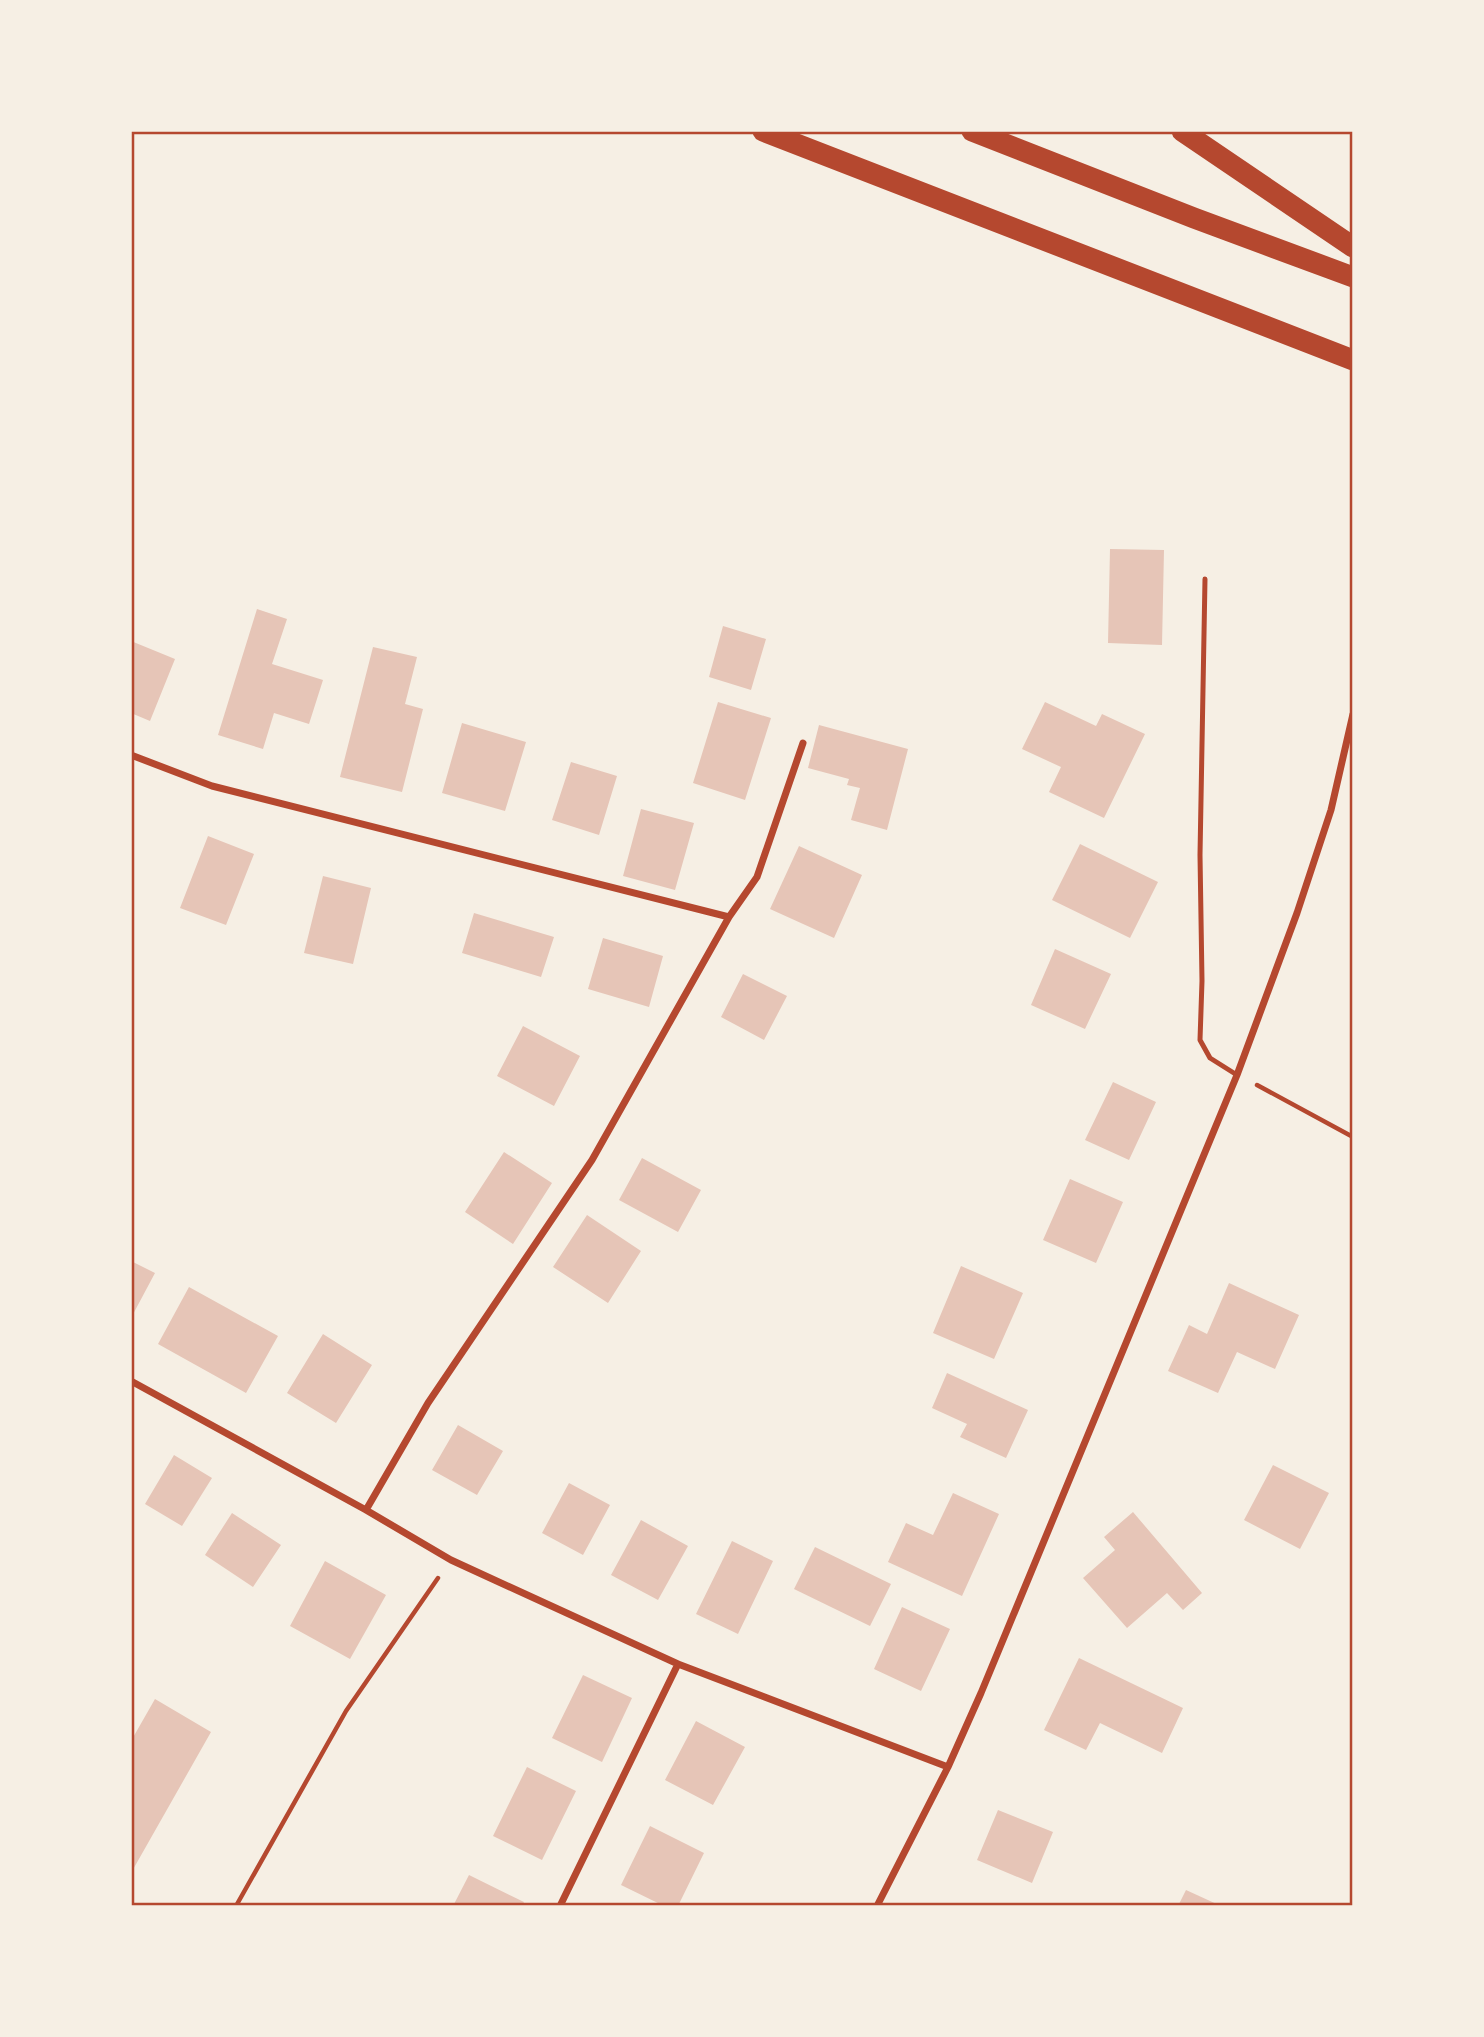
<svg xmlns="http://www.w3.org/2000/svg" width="1484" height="2037" font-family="'PT Serif',serif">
	<rect width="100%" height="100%" fill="#f6efe4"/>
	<path fill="#e6c5b7" d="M1110 549 1164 550 1162 645 1108 643Z
		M257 609 287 619 272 664 323 680 309 724 274 713 263 749 218 735Z
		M723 626 766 639 751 690 709 677Z
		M131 641 175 659 150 721 131 713Z
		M373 647 417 657 405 704 423 709 402 792 340 777Z
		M718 702 771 718 745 800 693 783Z
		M1045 702 1096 726 1102 714 1145 734 1104 818 1049 792 1061 767 1022 749Z
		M462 723 526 742 505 811 442 793Z
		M819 725 908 749 887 830 851 820 860 788 847 785 849 779 808 768Z
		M571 762 617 776 599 835 552 820Z
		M641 809 694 823 675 890 623 876Z
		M208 836 254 854 226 925 180 908Z
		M1080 844 1158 882 1130 938 1052 900Z
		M799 846 862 875 834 938 770 909Z
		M323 876 371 888 353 964 304 953Z
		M474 913 554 937 541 977 462 953Z
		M603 938 663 956 649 1007 588 989Z
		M1055 949 1111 974 1085 1029 1031 1005Z
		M743 974 787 996 764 1040 721 1017Z
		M523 1026 580 1056 554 1106 497 1076Z
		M1113 1082 1156 1102 1129 1160 1085 1140Z
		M504 1152 552 1183 513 1244 465 1212Z
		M642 1158 701 1190 678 1232 619 1200Z
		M1070 1179 1123 1202 1096 1263 1043 1240Z
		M587 1215 641 1251 608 1303 553 1267Z
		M131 1261 155 1273 131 1318Z
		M961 1266 1023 1293 994 1359 933 1333Z
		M1229 1283 1299 1315 1275 1369 1237 1352 1218 1393 1168 1371 1189 1325 1207 1334Z
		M189 1287 278 1336 246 1393 158 1344Z
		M323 1334 372 1365 336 1423 287 1393Z
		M947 1373 1028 1410 1006 1458 960 1437 967 1424 932 1408Z
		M458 1425 503 1451 477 1495 432 1470Z
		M174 1455 212 1478 182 1526 145 1504Z
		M1273 1465 1329 1493 1300 1549 1244 1520Z
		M569 1483 610 1505 583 1555 542 1533Z
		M953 1493 999 1514 962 1596 888 1562 906 1523 933 1535Z
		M1133 1512 1202 1593 1183 1610 1167 1593 1127 1628 1083 1578 1115 1550 1104 1537Z
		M232 1513 281 1545 253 1587 205 1555Z
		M641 1520 688 1546 658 1600 611 1575Z
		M732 1541 773 1561 738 1634 696 1614Z
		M815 1547 891 1584 870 1626 794 1589Z
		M325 1561 386 1595 350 1659 290 1626Z
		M902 1607 950 1629 921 1691 874 1669Z
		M1079 1658 1183 1708 1162 1753 1100 1723 1086 1750 1044 1730Z
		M583 1675 632 1698 602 1762 552 1738Z
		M155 1699 211 1732 131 1873V1741Z
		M696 1721 745 1747 713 1805 665 1780Z
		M527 1767 576 1791 542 1860 493 1836Z
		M998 1810 1053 1832 1032 1883 977 1860Z
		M650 1826 704 1853 678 1906H664L621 1885Z
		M469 1875 524 1902 522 1906H453Z
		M1186 1890 1221 1906H1178Z"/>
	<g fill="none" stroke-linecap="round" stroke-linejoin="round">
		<path stroke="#b5482f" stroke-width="4.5" d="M1257 1085 1353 1137
			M236 1906 346 1711 438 1578"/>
		<path stroke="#b5482f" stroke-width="5" d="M1205 579 1200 855 1202 981 1200 1040 1210 1058 1237 1075"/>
		<path stroke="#b5482f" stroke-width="7" d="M131 755 212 786 729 917 592 1160 428 1403 366 1510
			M729 917 757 877 803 743
			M131 1381 366 1510 451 1560 678 1664 948 1767
			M560 1906 678 1664
			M877 1906 948 1767 981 1693 1237 1075 1297 913 1331 810 1353 714"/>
		<path stroke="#b5482f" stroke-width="21" d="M763 131 1353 360
			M972 131 1194 218 1353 277
			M1182 131 1353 247"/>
	</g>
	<rect width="1484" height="2037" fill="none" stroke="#f6efe4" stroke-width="266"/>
	<rect x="133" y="133" width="1218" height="1771" fill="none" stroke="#b5482f" stroke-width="2.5"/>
</svg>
